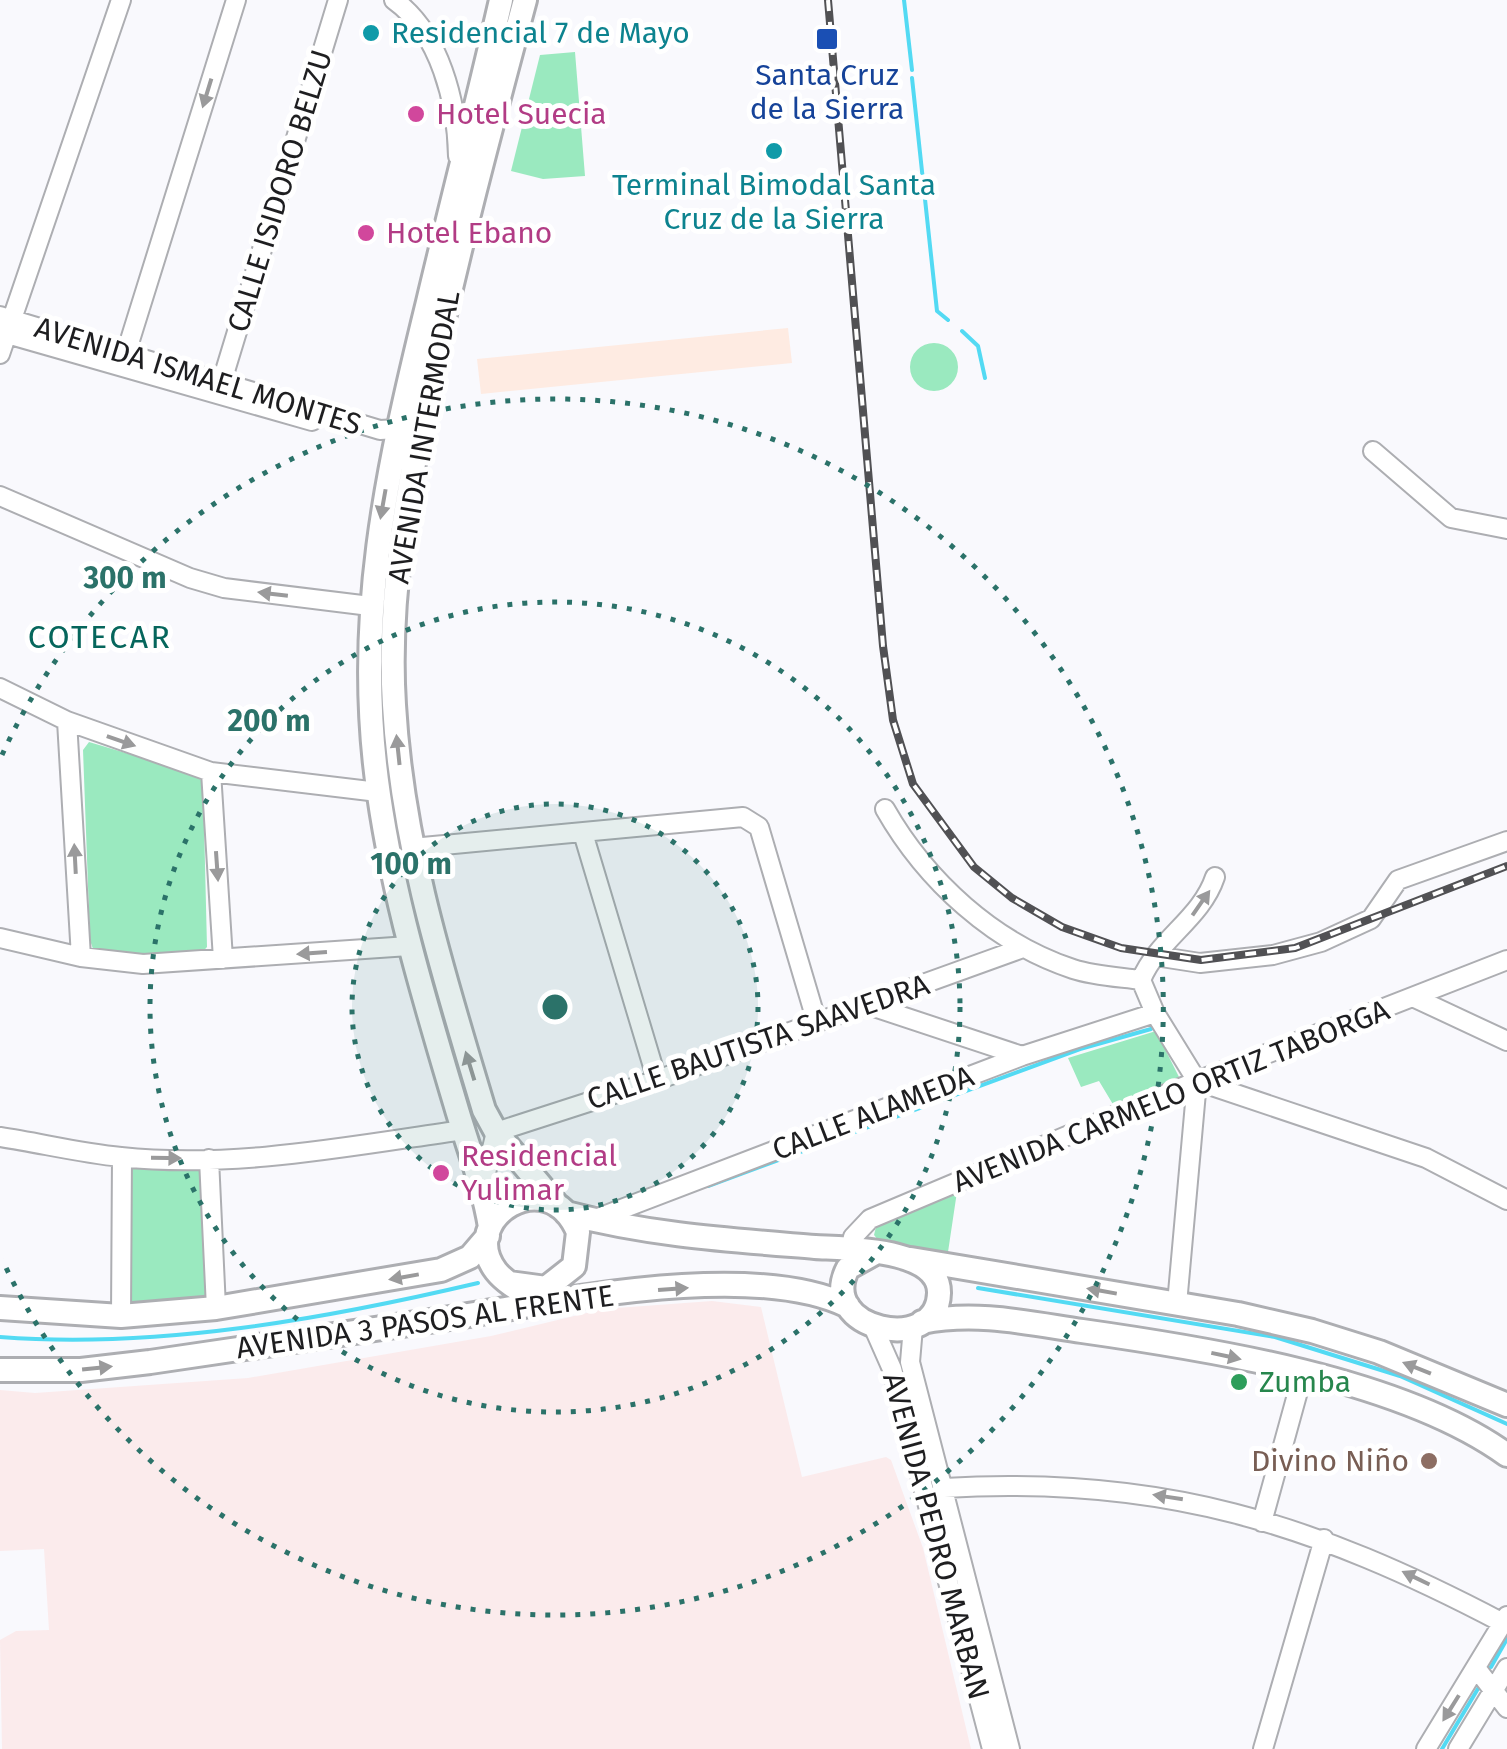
<svg xmlns="http://www.w3.org/2000/svg" width="1507" height="1749" font-family="'Fira Sans',sans-serif">
	<rect width="100%" height="100%" fill="#f9f9fd"/>
	<path fill="#feebe2" d="M788 328 792 363 481 394 477 359Z"/>
	<path fill="#fbebec" d="M712 1301 761 1307 802 1477 886 1457 891 1460 923 1548 971 1749H2L0 1640 16 1631 49 1630 44 1549 0 1551V1390L35 1393 248 1378 491 1336 603 1309Z"/>
	<path fill="#9ae9bf" d="M575 52 585 176 543 179 511 171 540 55Z
		M910 367a24 24 0 1 1 48 0a24 24 0 1 1-48 0Z
		M89 742 193 773 203 782 207 947 197 958 94 952 90 940 83 750Z
		M1156 1031 1180 1079 1114 1106 1099 1081 1081 1087 1068 1058Z
		M129 1163 206 1164 209 1299 133 1304 128 1300Z
		M958 1185 948 1252 878 1240 874 1235 878 1219Z"/>
	<g fill="none" stroke-linecap="round" stroke-linejoin="round">
		<path stroke="#53daf3" stroke-width="4" d="M904 0 912 70
			M912 78 937 311 948 320
			M962 331 978 346 985 378
			M708 1186 1080 1049 1151 1029
			M978 1288 1275 1337 1400 1376 1507 1424
			M0 1337C158 1349 325 1319 478 1283
			M1491 1667 1507 1639
			M1442 1749 1479 1687"/>
		<defs>
			<path id="minor" d="M394 0C440 33 457 103 458 156
				M0 316 380 430 397 429
				M0 332 312 421
				M126 353 236 0
				M0 354 121 0
				M222 381 338 0
				M1373 451 1451 518 1507 529
				M0 496 190 578 224 588 370 606
				M0 688 67 721 211 772 378 792
				M67 721 81 957
				M211 772 223 959
				M885 809C926 881 994 943 1073 969 1094 976 1119 977 1141 980
				M583 833 657 1080
				M412 848 743 817 759 827 817 1023
				M0 938 81 957 143 964 409 946
				M1155 956 1200 963 1273 955 1321 942 1371 919 1398 880 1507 841
				M1415 998 1507 1041
				M868 1005 1022 1056
				M1197 1081 1426 1158 1507 1200
				M1197 1081 1155 1013 1141 980C1158 939 1201 919 1215 877
				M0 1137C40 1143 80 1153 121 1157 234 1169 351 1146 463 1130
				M209 1159 216 1308
				M483 1185 496 1132 657 1080 1020 949
				M593 1220 1022 1056 1155 1013
				M850 1250 853 1237 870 1219 1197 1081 1507 960
				M1177 1304 1197 1081
				M121 1316 122 1157
				M873 1326 892 1369 992 1749
				M913 1327 910 1362 1010 1749
				M944 1488C1160 1475 1313 1523 1503 1623
				M1262 1522 1303 1373
				M1476 1668 1507 1708
				M1263 1749 1324 1539
				M1426 1749 1507 1616
				M1458 1749 1507 1668"/>
			<path id="major" d="M525 0C491 127 457 254 430 382 408 489 387 595 394 705 402 846 444 976 484 1110L496 1132 558 1206
				M566 1213C649 1235 730 1240 815 1247 847 1249 940 1248 939 1293 938 1356 815 1330 848 1268L875 1253
				M490 1227C483 1184 467 1145 455 1103 425 1002 394 900 379 795 353 621 387 469 428 302 452 201 478 101 501 0
				M911 1259 1238 1314 1312 1331 1379 1352 1507 1405
				M509 1283 546 1288 574 1266 578 1232C548 1160 456 1219 496 1271 507 1285 527 1294 542 1304
				M0 1308 121 1316 216 1308 441 1270 470 1257 488 1236
				M922 1322C976 1311 1028 1323 1082 1331 1209 1349 1402 1379 1507 1455
				M0 1370H81L150 1362C250 1347 350 1332 450 1318 555 1302 751 1259 848 1306"/>
		</defs>
		<use href="#minor" stroke="#adaeb2" stroke-width="22"/>
		<use href="#major" stroke="#adaeb2" stroke-width="28"/>
		<use href="#minor" stroke="#fff" stroke-width="18"/>
		<use href="#major" stroke="#fff" stroke-width="22"/>
		<defs>
			<path id="rail" d="M828 0 883 646 893 720 913 784 974 867 1012 898 1062 927 1121 948 1201 960 1295 948 1507 866"/>
		</defs>
		<use href="#rail" stroke="#515154" stroke-width="8"/>
		<use href="#rail" stroke="#fff" stroke-width="4" stroke-dasharray="11" stroke-linecap="butt"/>
	</g>
	<defs><path id="oneway-solid" d="M-6-.8H1V-3.2L6.5 0L1 3.2V.8H-6Z" transform="scale(2.5)"/></defs>
	<g fill="#9a9a9b">
		<use href="#oneway-solid" transform="translate(207 93) rotate(107)"/>
		<use href="#oneway-solid" transform="translate(383 504) rotate(100)"/>
		<use href="#oneway-solid" transform="translate(273 594) rotate(-173)"/>
		<use href="#oneway-solid" transform="translate(121 741) rotate(19)"/>
		<use href="#oneway-solid" transform="translate(398 750) rotate(-96)"/>
		<use href="#oneway-solid" transform="translate(75 859) rotate(-93)"/>
		<use href="#oneway-solid" transform="translate(217 866) rotate(86)"/>
		<use href="#oneway-solid" transform="translate(1201 903) rotate(-55)"/>
		<use href="#oneway-solid" transform="translate(312 953) rotate(176)"/>
		<use href="#oneway-solid" transform="translate(470 1066) rotate(-107)"/>
		<use href="#oneway-solid" transform="translate(166 1158) rotate(1)"/>
		<use href="#oneway-solid" transform="translate(404 1277) rotate(170)"/>
		<use href="#oneway-solid" transform="translate(673 1289) rotate(-4)"/>
		<use href="#oneway-solid" transform="translate(1102 1291) rotate(-170)"/>
		<use href="#oneway-solid" transform="translate(1226 1356) rotate(12)"/>
		<use href="#oneway-solid" transform="translate(97 1368) rotate(-6)"/>
		<use href="#oneway-solid" transform="translate(1417 1368) rotate(-158)"/>
		<use href="#oneway-solid" transform="translate(1168 1497) rotate(-171)"/>
		<use href="#oneway-solid" transform="translate(1416 1578) rotate(-154)"/>
		<use href="#oneway-solid" transform="translate(1451 1708) rotate(122)"/>
	</g>
	<circle cx="555" cy="1007" r="203" fill="#2b7269" fill-opacity=".12"/>
	<g fill="none" stroke="#2b7269" stroke-width="5" stroke-dasharray="5 10">
		<circle cx="555" cy="1007" r="203"/>
		<circle cx="555" cy="1007" r="405"/>
		<path d="M2 755A608 608 0 1 1 2 1259"/>
	</g>
	<g fill="#0f9aa8" stroke="#fff" stroke-width="4">
		<circle cx="371" cy="33" r="10"/>
		<circle cx="774" cy="151" r="10"/>
	</g>
	<rect fill="#1a4fb4" stroke="#fff" stroke-width="4" x="815" y="27" width="24" height="24" rx="5"/>
	<g fill="#d1479c" stroke="#fff" stroke-width="4">
		<circle cx="416" cy="114" r="10"/>
		<circle cx="366" cy="233" r="10"/>
		<circle cx="441" cy="1173" r="10"/>
	</g>
	<circle fill="#2e9e5b" stroke="#fff" stroke-width="4" cx="1239" cy="1382" r="10"/>
	<circle fill="#8d6e63" stroke="#fff" stroke-width="4" cx="1429" cy="1461" r="10"/>
	<g text-anchor="middle" dominant-baseline="central" stroke-width="10" stroke-linejoin="round" paint-order="stroke">
		<g font-size="30" fill="#0d838f" stroke="#fff" text-anchor="start">
			<text x="391" y="33">Residencial 7 de Mayo</text>
			<text x="774" y="185" text-anchor="middle">Terminal Bimodal Santa<tspan x="774" dy="34">Cruz de la Sierra</tspan></text>
		</g>
		<g font-size="30" fill="#164399" stroke="#fff">
			<text x="827" y="75">Santa Cruz<tspan x="827" dy="34">de la Sierra</tspan></text>
		</g>
		<g font-size="30" fill="#b23c85" stroke="#fff" text-anchor="start">
			<text x="436" y="114">Hotel Suecia</text>
			<text x="386" y="233">Hotel Ebano</text>
			<text x="461" y="1156">Residencial<tspan x="461" dy="34">Yulimar</tspan></text>
		</g>
		<g font-size="30" fill="#1e1e20" stroke="#fff">
			<text transform="translate(280 191) rotate(-73)">CALLE ISIDORO BELZU</text>
			<text transform="translate(198 376) rotate(17)">AVENIDA ISMAEL MONTES</text>
			<text transform="translate(424 437) rotate(-80)">AVENIDA INTERMODAL</text>
			<text transform="translate(758 1042) rotate(-19)">CALLE BAUTISTA SAAVEDRA</text>
			<text transform="translate(1171 1096) rotate(-22)">AVENIDA CARMELO ORTIZ TABORGA</text>
			<text transform="translate(873 1113) rotate(-21)">CALLE ALAMEDA</text>
			<text transform="translate(425 1322) rotate(-8)">AVENIDA 3 PASOS AL FRENTE</text>
			<text transform="translate(936 1536) rotate(75)">AVENIDA PEDRO MARBAN</text>
		</g>
		<g font-size="30" fill="#27864d" stroke="#fff" text-anchor="start">
			<text x="1259" y="1382">Zumba</text>
		</g>
		<g font-size="30" fill="#785e54" stroke="#fff" text-anchor="end">
			<text x="1409" y="1461">Divino Niño</text>
		</g>
		<g font-size="32" letter-spacing="2.5" fill="#06665c" stroke="#fff">
			<text x="100" y="637">COTECAR</text>
		</g>
	</g>
	<circle cx="555" cy="1007" r="15" fill="#2b7269" stroke="#fff" stroke-width="5"/>
	<g font-size="30" text-anchor="middle" font-weight="bold" fill="#2b7269" stroke="#fff" stroke-width="10" stroke-linejoin="round" paint-order="stroke">
		<text x="125" y="588">300 m</text>
		<text x="269" y="731">200 m</text>
		<text x="411" y="874">100 m</text>
	</g>
</svg>
